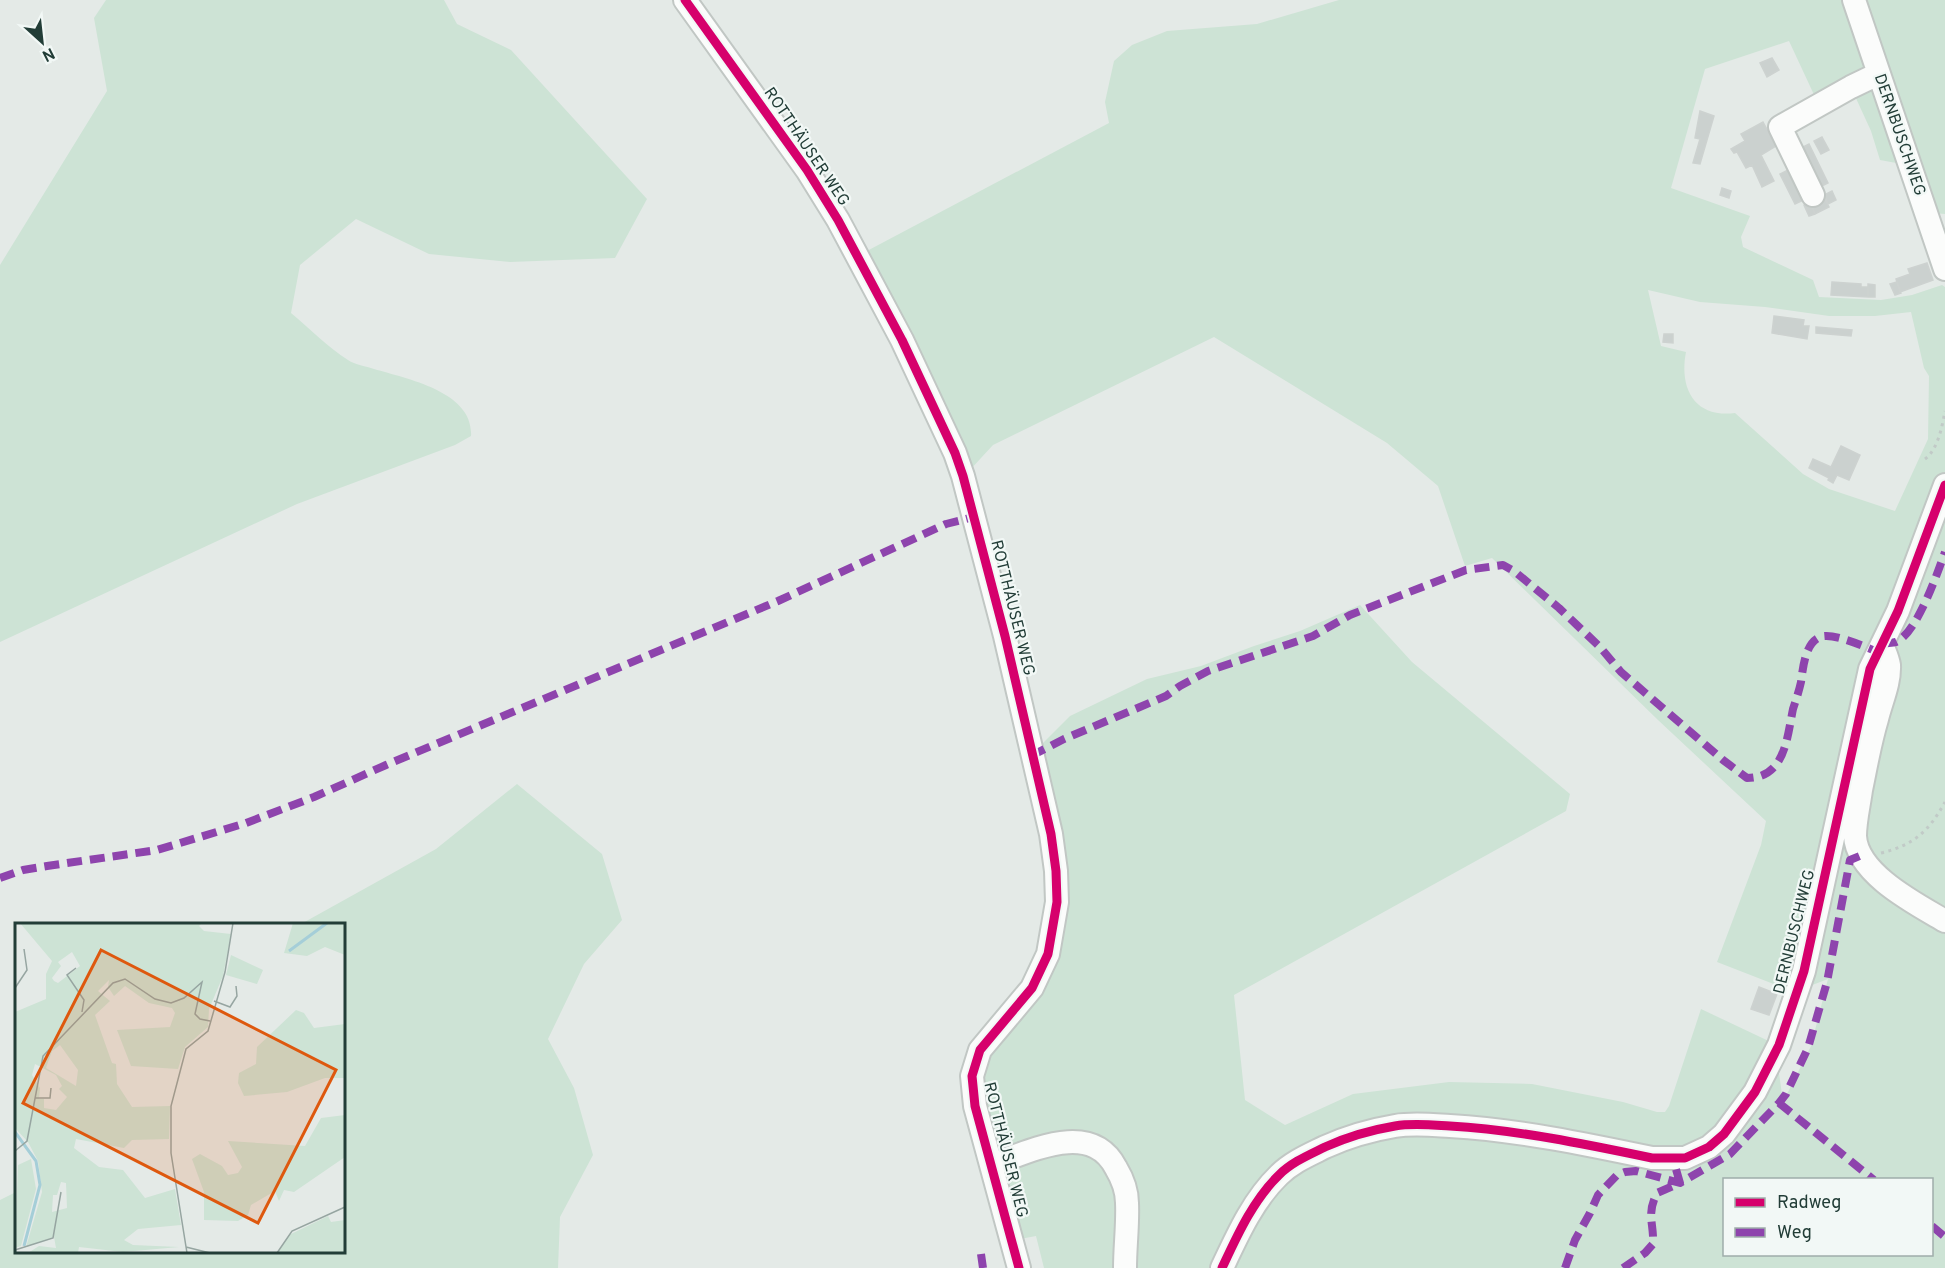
<svg xmlns="http://www.w3.org/2000/svg" width="1945" height="1268" font-family="Overpass,sans-serif">
	<rect width="100%" height="100%" fill="#e4eae7"/>
	<path fill="#cde3d5" fill-rule="evenodd" d="M106 0H444L457 24 511 50 647 199 615 258 510 262 429 254 356 219 300 265 291 313C310 329 328 347 348 360 355 365 366 366 374 369 408 379 474 392 471 436L455 445 297 504 0 642V265L107 91 94 18Z
		M1339 0H1945V214L1933 213 1907 165 1880 160 1871 131 1849 83 1816 99 1789 41 1705 69 1671 188 1750 216 1741 237 1743 247 1813 280 1819 297 1881 300 1912 295 1942 285 1945 287V1268H1044L1036 1236 1020 1239 983 1117 981 1068 1059 948 1039 747 1070 716 1147 679 1201 666 1254 646 1300 631 1360 605 1412 662 1570 794 1566 811 1234 995 1245 1100 1285 1125 1353 1094 1449 1082 1532 1084 1623 1102 1657 1112H1665L1669 1106 1701 1009 1775 1044 1783 1102 1811 1046 1828 979 1794 992 1717 962 1761 845 1766 821 1658 720 1492 558 1465 566 1438 486 1387 443 1214 337 993 445 969 471 865 252 1109 123 1105 102 1114 61 1132 45 1167 31 1257 24ZM1648 290 1700 302 1765 307 1829 316H1875L1911 312 1924 368 1929 376 1928 439 1895 511 1829 489 1803 474 1735 413C1694 418 1679 388 1686 352L1661 346ZM1724 1180H1932V1254H1724Z
		M517 784 602 854 622 920 584 964 548 1039 574 1088 593 1155 560 1217 558 1268H0V1200L16 1192V1252H344V924H301L436 849Z"/>
	<path fill="#cbd1cf" stroke="#cdd2d0" stroke-width="1.5" d="M1772 58 1779 70 1767 77 1760 63Z
		M1700 111 1714 116 1700 164 1693 163 1700 139 1695 138Z
		M1763 122 1776 146 1761 155 1774 181 1762 187 1752 165 1746 168 1737 152 1734 153 1731 149 1745 141 1741 134Z
		M1822 137 1829 150 1821 154 1814 141Z
		M1809 144 1828 183 1814 190 1795 151Z
		M1794 167 1808 198 1795 204 1780 174Z
		M1722 188 1731 191 1729 198 1720 195Z
		M1832 191 1836 200 1828 204 1824 195Z
		M1822 194 1829 207 1815 214 1809 200Z
		M1810 202 1815 214 1809 216 1804 205Z
		M1927 263 1933 280 1900 292 1896 279 1910 274 1908 269Z
		M1832 282 1861 284V287H1868V297L1831 295Z
		M1897 282 1901 293 1895 295 1890 284Z
		M1868 284 1875 285V297H1868Z
		M1774 316 1804 320 1803 326H1809L1807 339 1772 333Z
		M1816 327 1852 330 1851 336 1816 333Z
		M1664 334H1673V343L1663 342Z
		M1841 446 1860 455 1849 480 1837 475 1833 483 1828 480 1829 478 1809 468 1813 459 1831 467Z
		M1759 987 1777 994 1769 1015 1751 1009Z"/>
	<g fill="none" stroke-linecap="round" stroke-linejoin="round">
		<defs>
			<path id="minor" d="M685 0 807 170 838 220 902 340 955 453 963 476 1005 636 1051 834 1056 871 1057 902 1048 954 1032 988 980 1050 972 1076 975 1106 1019 1268
				M1854 0 1945 269
				M1813 195 1780 127 1851 87 1878 74
				M1882 644C1884 650 1888 658 1889 665 1890 683 1881 702 1877 719 1870 742 1866 766 1861 790 1859 805 1855 821 1855 836 1857 874 1916 904 1945 921
				M991 1165C1029 1152 1091 1119 1116 1168 1122 1178 1127 1191 1127 1203 1128 1224 1125 1246 1125 1268
				M1222 1268C1237 1236 1253 1200 1279 1175 1292 1162 1309 1155 1325 1147 1347 1137 1371 1130 1395 1126 1413 1123 1432 1125 1450 1126 1518 1130 1585 1144 1652 1158H1685L1709 1147 1724 1134 1755 1092 1779 1045 1804 971 1870 669 1898 611 1945 485"/>
		</defs>
		<use href="#minor" stroke="#c1c7c4" stroke-width="26"/>
		<path stroke="#c1cac7" stroke-width="3" stroke-dasharray="3 4.5" stroke-linecap="butt" d="M1925 459C1938 449 1942 427 1945 411
			M1881 853C1914 845 1929 831 1945 802"/>
		<use href="#minor" stroke="#fbfcfb" stroke-width="22"/>
		<path stroke="#8e44ad" stroke-width="8" stroke-dasharray="15 8" stroke-linecap="butt" d="M1882 644C1886 643 1892 643 1896 642 1917 633 1937 574 1945 552
			M1031 756 1064 739 1166 696 1180 686 1208 671 1313 636 1350 615 1466 570 1503 565 1514 571 1559 608 1600 647 1621 672 1723 760 1747 778C1785 778 1787 738 1793 709 1796 700 1799 691 1801 682 1803 668 1805 643 1820 637 1833 632 1865 647 1878 652
			M0 878 23 870 47 866 157 850 246 823 314 797 386 765 778 601 946 524 973 517
			M1779 1103 1874 1180
			M1932 1226 1945 1237
			M981 1254 983 1268
			M1565 1268 1575 1240 1590 1213 1598 1195 1617 1175 1625 1172 1636 1171 1680 1183 1730 1154 1779 1103 1786 1094 1808 1048 1827 982 1850 860 1862 855
			M1623 1268 1645 1253 1653 1244C1654 1222 1646 1215 1657 1193L1680 1183 1673 1159"/>
		<defs>
			<path id="cycleway" d="M685 0 807 170 838 220 902 340 955 453 963 476 1005 636 1051 834 1056 871 1057 902 1048 954 1032 988 980 1050 972 1076 975 1106 1019 1268
				M1222 1268C1237 1236 1253 1200 1279 1175 1292 1162 1309 1155 1325 1147 1347 1137 1371 1130 1395 1126 1413 1123 1432 1125 1450 1126 1518 1130 1585 1144 1652 1158H1685L1709 1147 1724 1134 1755 1092 1779 1045 1804 971 1870 669 1898 611 1945 485"/>
		</defs>
		<use href="#cycleway" stroke="#f2f8f6" stroke-width="13"/>
		<use href="#cycleway" stroke="#d6006c" stroke-width="9"/>
	</g>
	<g text-anchor="middle" dominant-baseline="central" stroke-width="4.5" stroke-linejoin="round" paint-order="stroke">
		<g font-size="16" fill="#223d37" stroke="#f2f8f6">
			<text transform="translate(1899 135) rotate(71)">DERNBUSCHWEG</text>
			<text transform="translate(806 147) rotate(56)">ROTTHÄUSER WEG</text>
			<text transform="translate(1012 608) rotate(76)">ROTTHÄUSER WEG</text>
			<text transform="translate(1795 932) rotate(-76)">DERNBUSCHWEG</text>
			<text transform="translate(1005 1150) rotate(76)">ROTTHÄUSER WEG</text>
		</g>
	</g>
	<g transform="translate(15 923)">
		<rect width="330" height="330" fill="#e4eae7"/>
		<path d="M5 0H187L184 3 189 8 216 11 208 53 194 86 193 104 170 124 163 146 116 143 102 107 155 104 160 90 157 85 134 80 110 63 99 73 93 64 94 57 83 68 95 78 80 92 97 140 101 141 102 161 117 184 155 183 154 216 117 217 109 225 61 216 59 225 84 244 108 247 130 275 160 266 166 302 123 306 109 317 118 322 164 324 108 329 64 324 63 330H13L24 323 41 325 39 314 11 324 27 269 23 238 13 219 0 205V89L31 76V51L37 38ZM57 29 65 43 43 60 39 58 37 55 46 43 43 39ZM45 122 63 147 61 163 31 145 37 128ZM20 141 41 152 47 163 44 166 52 174 41 187 29 185V176H24L25 165 17 152ZM46 259 51 260 52 285 37 289 38 272H42ZM278 0H330V32L310 24 292 33 269 30ZM216 32 248 47 242 61 211 52ZM281 87 289 90 299 105 330 101V155H310L272 169 229 173 223 160 224 150 241 141 242 124ZM330 192V234L279 269 269 267 264 278 260 268 236 282 233 292 223 298 189 297V269L177 236 185 231 207 243 213 252 223 250 227 244 213 218 290 223 306 195ZM16 236 21 266 6 323 0 325 3 242ZM313 293 316 299 330 297V330H263L274 312Z" fill="#cde3d5" fill-rule="evenodd"/>
		<path fill="none" stroke="#a5ced8" stroke-width="3" d="M274 28 312 0M0 209 21 238 25 262 9 323"/>
		<path fill="none" stroke="#96a5a1" stroke-width="1.5" d="M61 45 52 52 69 77 67 89M0 65 12 47 9 26M199 78 215 84 222 73 221 63M20 175H35L36 165M0 228 12 218 28 133 98 60 110 56 140 76 156 80 169 75 187 59 180 91 185 96 195 98M171 324 195 330M0 327 38 315 46 269M172 330 156 230V183L171 126 193 108 210 49 218 0M262 330 277 308 330 284"/>
		<path fill="#de580e" fill-opacity="0.15" stroke="#de580e" stroke-width="3" d="M86 27 321 147 243 300 8 180Z"/>
		<rect width="330" height="330" fill="none" stroke="#223d37" stroke-width="3"/>
	</g>
	<rect x="1723" y="1178" width="210" height="78" fill="#f2f8f6" stroke="#9fadaa" stroke-width="1.5"/>
	<rect x="1735" y="1198" width="30" height="9" fill="#d6006c" stroke="#9fadaa" stroke-width="1.5"/>
	<text x="1777" y="1208" font-size="18" fill="#223d37">Radweg</text>
	<rect x="1735" y="1228" width="30" height="9" fill="#8e44ad" stroke="#9fadaa" stroke-width="1.5"/>
	<text x="1777" y="1238" font-size="18" fill="#223d37">Weg</text>
	<g transform="translate(42 42) rotate(153)" stroke="#f2f8f6" stroke-width="4.5" paint-order="stroke">
	<path d="M0-4.5L10 22L0 15L-10 22Z" fill="#223d37"/>
	<text y="-9" font-size="16" font-weight="bold" text-anchor="middle" fill="#223d37">N</text>
	</g>
</svg>
